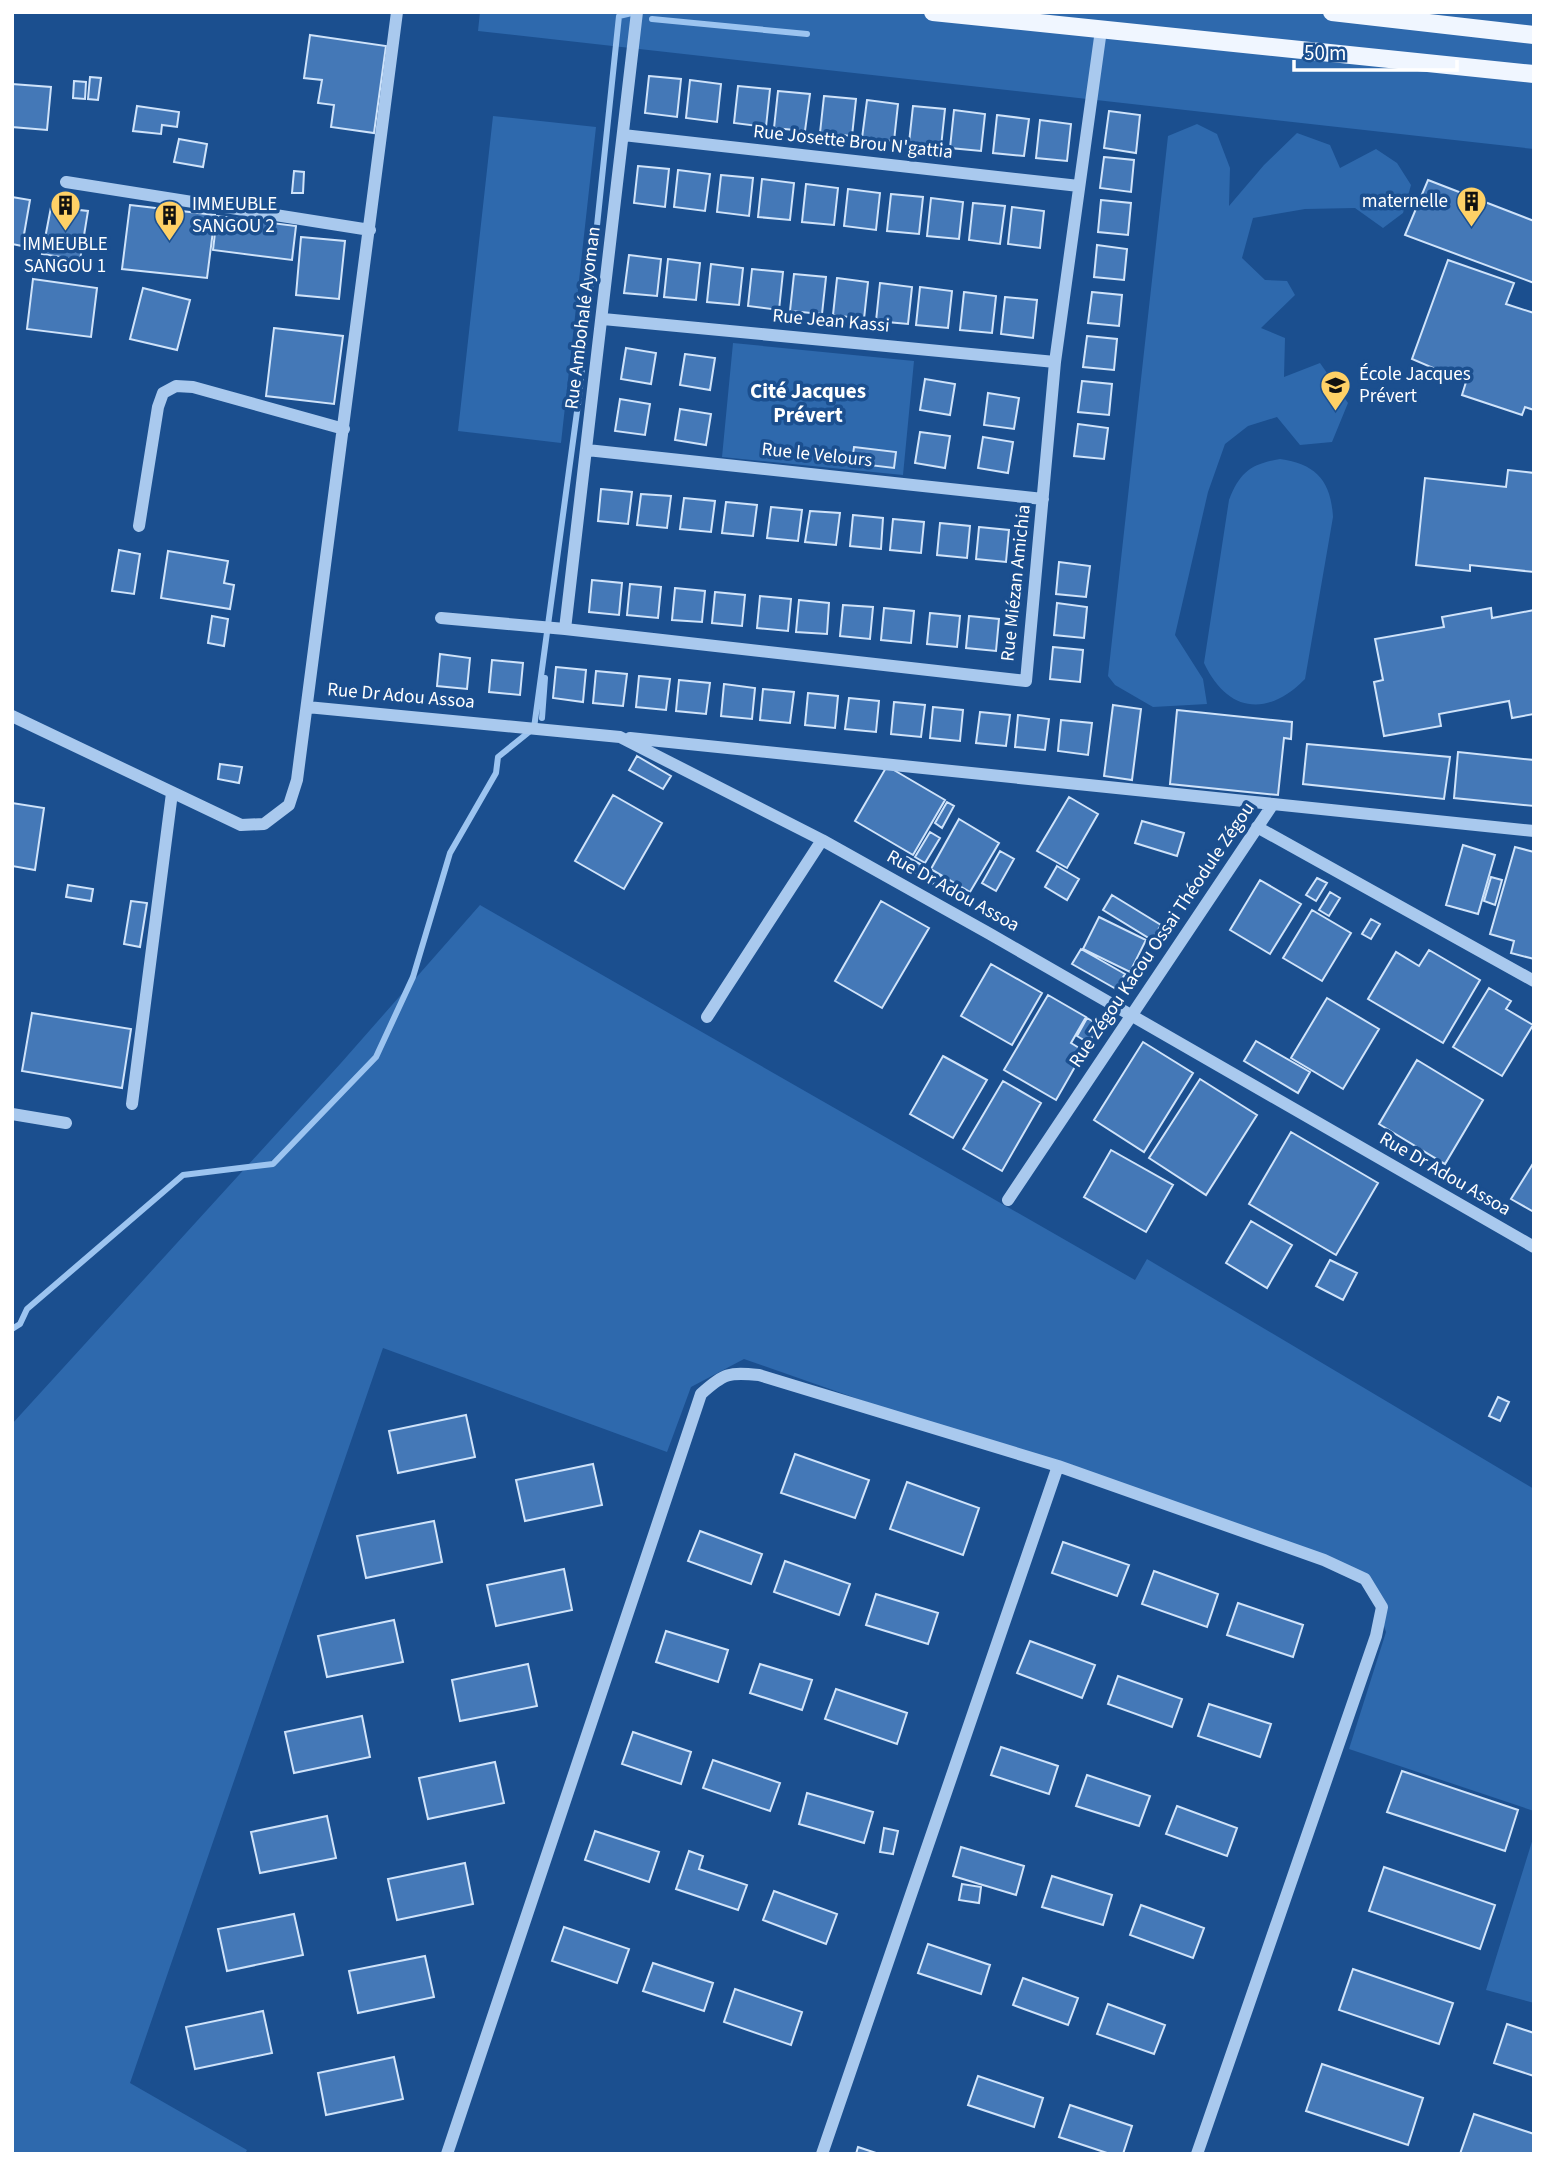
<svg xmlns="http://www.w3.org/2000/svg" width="1546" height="2166" font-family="'Source Sans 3',sans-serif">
	<rect width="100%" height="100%" fill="#1b4f8f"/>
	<path fill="#2e69ad" d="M480 12H1534V149L478 31Z
		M493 116 596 127 561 443 458 431Z
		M1197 124 1217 134 1230 168 1229 206 1264 165 1297 133 1330 145 1340 168 1376 149 1397 163 1411 185 1403 213 1383 228 1355 208 1305 209 1253 218 1242 258 1265 280 1287 281 1295 295 1261 328 1285 338 1284 377 1320 363 1348 403 1332 442 1300 445 1277 417 1248 426 1225 444 1208 492 1175 635 1203 679 1207 704 1153 707 1115 685 1108 676 1168 136Z
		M733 343 914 361 903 475 722 457Z
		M1280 459C1316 464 1331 481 1333 517L1305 679C1267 718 1227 712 1204 663L1229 500C1240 472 1251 464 1280 459Z
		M480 905 1135 1280 1147 1259 1534 1489V1811L1349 1749 1386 1632 1367 1577 744 1359 691 1387 667 1452 383 1348 130 2083 247 2150 245 2154H12V1424L341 1063Z
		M1534 1835V2003L1486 1990Z"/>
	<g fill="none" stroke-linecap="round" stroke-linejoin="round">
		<path stroke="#9cc4f0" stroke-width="6" d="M652 19 807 34
			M542 718 545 678
			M12 1329 20 1324 27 1309 183 1175 273 1164 376 1057 413 977 450 853 496 773 498 757 534 728 579 397 619 16 636 12"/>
	</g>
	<path fill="#4478b7" stroke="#cfe3fa" stroke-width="2" d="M310 35 386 46 374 133 331 127 334 105 318 103 322 80 304 78Z
		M649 76 681 79 677 117 645 113Z
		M90 77 101 78 98 100 88 99Z
		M690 80 721 84 717 122 686 118Z
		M74 81 86 82 85 99 73 98Z
		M12 84 51 87 47 130 12 127Z
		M738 86 770 89 766 127 734 123Z
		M778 91 810 94 805 131 774 128Z
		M824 96 856 99 852 136 820 133Z
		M867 100 898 104 894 141 862 138Z
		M137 106 179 112 177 127 162 125 161 134 133 131Z
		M913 106 945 109 941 147 909 143Z
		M954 110 985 114 981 151 950 148Z
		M1109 111 1140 115 1136 153 1104 148Z
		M997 115 1029 119 1024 156 993 153Z
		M1040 120 1071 124 1067 161 1036 158Z
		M179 139 207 144 203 167 174 162Z
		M1104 157 1134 160 1131 192 1100 188Z
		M638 166 669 169 665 207 634 203Z
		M678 170 710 174 705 211 674 207Z
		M294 171 304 172 303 193H292Z
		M721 175 753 178 749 216 717 212Z
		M762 179 794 183 790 220 758 217Z
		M1428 180 1534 221V283L1405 235Z
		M806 184 838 188 834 225 802 222Z
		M848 189 880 193 876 230 844 226Z
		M891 194 923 197 919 234 887 231Z
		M12 197 30 200 22 246 12 244Z
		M931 198 963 202 959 239 927 236Z
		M1101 200 1131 203 1128 235 1098 232Z
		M973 203 1005 206 1000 244 969 240Z
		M130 205 215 215 207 278 122 269Z
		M51 207 88 211 80 260 42 254Z
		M1012 207 1044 211 1040 248 1008 244Z
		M217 216 296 226 292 260 213 250Z
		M301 237 345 241 339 299 296 295Z
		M1097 245 1127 249 1124 280 1094 277Z
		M629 255 661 259 657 296 624 293Z
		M668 259 700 263 696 300 664 297Z
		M1448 260 1514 283 1506 304 1534 313V410L1525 407 1522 415 1462 395 1466 382 1412 359Z
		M711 264 743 268 739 305 707 302Z
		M752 269 783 272 779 310 748 306Z
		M794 274 826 277 822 314 790 311Z
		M837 278 868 282 864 319 833 315Z
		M33 279 97 288 91 337 27 329Z
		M880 283 912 287 908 324 876 321Z
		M920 287 952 291 948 328 916 325Z
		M143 288 190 300 177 350 130 339Z
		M964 292 996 296 992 333 960 330Z
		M1092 292 1122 295 1119 326 1088 323Z
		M1005 297 1037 300 1033 338 1001 334Z
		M274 328 343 336 334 404 266 396Z
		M1087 336 1117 339 1114 370 1083 367Z
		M626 348 656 353 651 384 621 379Z
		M685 354 715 358 710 390 680 385Z
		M925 379 955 384 950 415 920 410Z
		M1082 381 1112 384 1109 415 1078 412Z
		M988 393 1019 398 1014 429 984 425Z
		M620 399 650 404 645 435 615 431Z
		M680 409 711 414 706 445 675 440Z
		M1078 424 1108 428 1104 459 1074 456Z
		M920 432 950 436 945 468 915 463Z
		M983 437 1013 442 1008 473 978 468Z
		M854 447 896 452 894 468 852 463Z
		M1508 470 1534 473V572L1470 565V571L1416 565 1425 478 1506 487Z
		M601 489 632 492 628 524 598 521Z
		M641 494 671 496 667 528 637 525Z
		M684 498 715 501 711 532 680 529Z
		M726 502 757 505 753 536 722 533Z
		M771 507 802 510 798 541 767 538Z
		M810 511 840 513 836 545 805 542Z
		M853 515 883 518 881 549 850 546Z
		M893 519 924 522 921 553 890 550Z
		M940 523 970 526 967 558 937 555Z
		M979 527 1009 530 1006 562 976 559Z
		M119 550 140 554 134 594 112 591Z
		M168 551 228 561 224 583 234 585 230 609 161 598Z
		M1059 562 1090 566 1086 597 1056 594Z
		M592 580 622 583 619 615 589 612Z
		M630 584 661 587 658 618 627 615Z
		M675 588 705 591 702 622 672 620Z
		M715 592 745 595 742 626 712 623Z
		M760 596 791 599 788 631 757 628Z
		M799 600 829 603 827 634 796 632Z
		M1057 603 1087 607 1084 638 1054 635Z
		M843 605 873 607 870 639 840 636Z
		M884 608 914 611 911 643 881 640Z
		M1491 608 1492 618 1534 610V714L1512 718 1509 701 1439 714 1441 726 1384 736 1374 682 1383 680 1375 639 1444 627 1442 617Z
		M930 613 960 616 957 647 927 644Z
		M212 616 228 619 224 646 208 643Z
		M969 616 999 619 996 651 966 648Z
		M1053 647 1083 650 1080 682 1050 679Z
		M440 654 470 658 467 689 437 686Z
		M492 660 523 663 520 695 489 692Z
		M556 667 586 670 583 702 553 698Z
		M596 671 627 674 623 706 593 703Z
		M639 676 670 679 666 710 636 707Z
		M679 680 710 683 706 714 676 711Z
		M724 684 755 688 752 719 721 716Z
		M763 689 794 692 790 723 760 720Z
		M808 693 838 696 835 728 805 725Z
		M849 698 879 701 876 732 845 729Z
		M894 702 925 705 921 737 891 734Z
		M1113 705 1141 709 1132 780 1104 776Z
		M933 707 963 710 960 741 930 738Z
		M1177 710 1292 722 1291 739 1284 738 1278 795 1170 784Z
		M980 712 1010 715 1006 746 976 743Z
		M1018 715 1049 719 1045 750 1015 747Z
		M1061 720 1092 723 1088 755 1058 751Z
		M1307 744 1450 757 1444 799 1303 784Z
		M1458 752 1534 760V806L1454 798Z
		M637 756 671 776 663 789 629 770Z
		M220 764 242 767 239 783 218 779Z
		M887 766 945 800 913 855 855 821Z
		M613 795 662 823 624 889 575 861Z
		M1069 797 1098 814 1067 868 1037 851Z
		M947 802 954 806 942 828 935 823Z
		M12 803 44 808 35 870 12 866Z
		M959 819 999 843 970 892 931 869Z
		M1142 821 1184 833 1177 856 1135 843Z
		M930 832 940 838 925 863 915 857Z
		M1463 845 1495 855 1478 914 1446 905Z
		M1515 847 1534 852V959L1511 953 1514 941 1490 934Z
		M1000 851 1014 859 996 891 982 883Z
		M907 857 922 865 916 875 901 867Z
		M1057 866 1079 879 1067 900 1045 887Z
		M928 869 946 879 940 888 923 878Z
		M1491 877 1502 880 1495 905 1484 901Z
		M1317 878 1327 883 1316 901 1306 895Z
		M1260 880 1301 904 1270 954 1230 930Z
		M68 885 93 889 91 901 66 897Z
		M1330 892 1340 898 1329 916 1319 910Z
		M1112 895 1161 925 1152 940 1103 910Z
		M131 901 147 903 140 947 124 944Z
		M881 901 929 928 882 1008 835 981Z
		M1312 910 1351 933 1322 981 1283 958Z
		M1099 917 1146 940 1130 972 1083 949Z
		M1371 919 1380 924 1371 939 1362 934Z
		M1081 949 1125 974 1116 989 1072 964Z
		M1429 950 1480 980 1443 1043 1368 999 1396 952 1419 966Z
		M991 964 1042 993 1012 1045 961 1016Z
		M1489 988 1511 1001 1506 1009 1533 1025 1502 1076 1453 1047Z
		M1048 995 1086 1017 1071 1043 1084 1051 1056 1100 1004 1070Z
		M1327 998 1379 1029 1343 1089 1291 1058Z
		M32 1013 131 1029 122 1088 22 1071Z
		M1087 1018 1099 1025 1089 1043 1077 1036Z
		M1256 1041 1310 1072 1298 1093 1244 1061Z
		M1143 1042 1193 1073 1144 1152 1094 1120Z
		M943 1056 987 1080 953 1138 910 1114Z
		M1417 1060 1483 1100 1445 1164 1379 1124Z
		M1200 1079 1257 1115 1206 1195 1149 1158Z
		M1003 1081 1041 1103 1002 1171 963 1149Z
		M1291 1132 1378 1183 1336 1255 1249 1204Z
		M1111 1150 1173 1185 1146 1232 1084 1197Z
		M1534 1162V1212L1511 1199Z
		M1251 1221 1292 1245 1267 1288 1226 1263Z
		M1330 1260 1357 1273 1343 1300 1316 1286Z
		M1498 1397 1509 1402 1500 1421 1489 1416Z
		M466 1415 475 1457 398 1473 389 1431Z
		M795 1454 869 1480 855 1518 781 1493Z
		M593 1464 602 1505 525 1521 516 1480Z
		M907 1482 979 1508 963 1555 890 1529Z
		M434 1521 442 1562 366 1578 357 1536Z
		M700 1531 762 1554 751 1584 688 1561Z
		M1063 1542 1129 1565 1117 1596 1052 1573Z
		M785 1561 850 1584 839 1615 774 1592Z
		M564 1569 572 1610 496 1626 487 1585Z
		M1154 1571 1218 1594 1207 1627 1142 1604Z
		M876 1594 938 1613 928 1644 866 1625Z
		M1238 1603 1303 1625 1293 1657 1227 1635Z
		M394 1620 403 1662 327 1677 318 1636Z
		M666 1631 728 1650 718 1682 656 1662Z
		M1030 1641 1095 1665 1082 1698 1017 1673Z
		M528 1664 537 1706 460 1721 452 1680Z
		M760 1664 812 1680 802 1710 750 1693Z
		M1118 1676 1182 1699 1172 1727 1108 1704Z
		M836 1689 907 1713 897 1744 825 1719Z
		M1209 1704 1271 1724 1260 1757 1198 1736Z
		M362 1716 370 1757 294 1773 285 1732Z
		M633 1732 691 1752 681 1784 622 1764Z
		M1001 1747 1058 1766 1049 1794 991 1775Z
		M713 1760 780 1783 770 1811 703 1788Z
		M495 1762 504 1803 428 1819 419 1778Z
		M1402 1771 1518 1810 1505 1851 1387 1812Z
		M1087 1775 1150 1796 1139 1826 1076 1806Z
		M807 1793 873 1812 864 1843 799 1824Z
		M1177 1806 1237 1828 1227 1856 1166 1834Z
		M327 1816 336 1858 260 1873 251 1832Z
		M884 1828 898 1831 893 1854 880 1852Z
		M595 1831 659 1852 649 1882 585 1860Z
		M961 1847 1024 1866 1016 1895 953 1876Z
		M689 1851 703 1856 699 1869 747 1885 738 1910 676 1889Z
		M465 1863 473 1904 397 1920 388 1879Z
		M1384 1867 1495 1905 1480 1949 1369 1911Z
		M1052 1876 1112 1895 1103 1925 1042 1907Z
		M962 1884 981 1887 979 1903 959 1900Z
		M774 1891 837 1914 826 1944 763 1920Z
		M1141 1905 1204 1928 1193 1958 1130 1935Z
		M294 1914 303 1955 227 1971 218 1929Z
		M564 1927 629 1949 617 1983 552 1961Z
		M928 1944 990 1965 981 1994 918 1973Z
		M425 1956 434 1997 358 2013 349 1971Z
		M653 1963 713 1983 704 2011 643 1991Z
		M1353 1969 1453 2003 1439 2044 1339 2010Z
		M1023 1978 1078 1998 1068 2025 1013 2005Z
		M735 1989 802 2012 791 2045 724 2022Z
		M1108 2004 1165 2025 1154 2054 1097 2034Z
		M263 2011 272 2053 195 2069 186 2027Z
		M1507 2024 1534 2033V2076L1494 2063Z
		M394 2057 403 2099 326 2115 318 2073Z
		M1322 2064 1423 2098 1408 2145 1306 2111Z
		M978 2076 1043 2098 1034 2127 968 2105Z
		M1070 2105 1132 2126 1123 2154H1110L1059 2137Z
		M1474 2114 1534 2134V2154H1460Z
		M858 2147 879 2154H856Z"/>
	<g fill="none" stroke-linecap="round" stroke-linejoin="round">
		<path stroke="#a9c9ee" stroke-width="12" d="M623 135 1079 186
			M66 182 370 230
			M603 319 1055 362
			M587 450 1043 499
			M139 526 158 407 163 393 176 386 193 387 344 429
			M441 618 565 629 1026 681 1055 362 1101 30
			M565 629 637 12
			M307 707 620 737 822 840 990 934 1534 1247
			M12 716 241 825 264 824 289 805 297 780 397 12
			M630 738 1273 804
			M1257 827 1534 981
			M707 1017 822 840
			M132 1104 172 793
			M12 1114 66 1123
			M1008 1200 1273 804 1534 831
			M447 2154 701 1394C724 1373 729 1372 759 1375L1058 1466 1324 1560 1365 1579 1382 1607 1376 1636 1197 2154
			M822 2154 1058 1466"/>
		<path stroke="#f0f6ff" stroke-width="18" d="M933 12 1534 74
			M1332 12 1534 35"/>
	</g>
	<defs>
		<symbol id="building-pin" viewBox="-11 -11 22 30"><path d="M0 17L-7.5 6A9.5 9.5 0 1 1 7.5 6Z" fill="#ffd166" stroke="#1b4f8f"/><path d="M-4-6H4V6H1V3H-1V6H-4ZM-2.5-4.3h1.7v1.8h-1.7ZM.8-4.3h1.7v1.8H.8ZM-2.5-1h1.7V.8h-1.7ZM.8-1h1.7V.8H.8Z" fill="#111"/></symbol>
		<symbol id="school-pin" viewBox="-11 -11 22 30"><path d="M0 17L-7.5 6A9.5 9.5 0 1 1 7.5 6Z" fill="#ffd166" stroke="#1b4f8f"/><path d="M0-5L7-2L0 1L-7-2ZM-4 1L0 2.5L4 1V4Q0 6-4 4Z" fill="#111"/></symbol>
	</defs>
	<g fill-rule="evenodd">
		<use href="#building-pin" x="1454" y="184" width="35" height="47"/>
		<use href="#building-pin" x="48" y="188" width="35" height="47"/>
		<use href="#building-pin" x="152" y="198" width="35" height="47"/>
		<use href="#school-pin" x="1318" y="368" width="35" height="47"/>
	</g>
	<g text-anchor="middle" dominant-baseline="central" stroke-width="7" stroke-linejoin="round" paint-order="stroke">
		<g font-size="19" fill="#fff" stroke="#1b4f8f">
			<text transform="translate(853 142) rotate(6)">Rue Josette Brou N'gattia</text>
			<text transform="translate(583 318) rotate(-83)">Rue Ambohalé Ayoman</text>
			<text transform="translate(831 321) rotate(5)">Rue Jean Kassi</text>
			<text transform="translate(817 455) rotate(6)">Rue le Velours</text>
			<text transform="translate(1016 583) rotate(-84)">Rue Miézan Amichia</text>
			<text transform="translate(401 696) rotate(5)">Rue Dr Adou Assoa</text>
			<text transform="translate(953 891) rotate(29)">Rue Dr Adou Assoa</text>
			<text transform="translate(1162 935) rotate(-56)">Rue Zégou Kacou Ossai Théodule Zégou</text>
			<text transform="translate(1445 1174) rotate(30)">Rue Dr Adou Assoa</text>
		</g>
		<g font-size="19" fill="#fff" stroke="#1b4f8f" text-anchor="start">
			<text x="1448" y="201" text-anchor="end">maternelle</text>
			<text x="192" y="204">IMMEUBLE<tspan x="192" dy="22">SANGOU 2</tspan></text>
			<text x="65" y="244" text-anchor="middle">IMMEUBLE<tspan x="65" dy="22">SANGOU 1</tspan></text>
			<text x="1359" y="374">École Jacques<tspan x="1359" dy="22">Prévert</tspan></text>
		</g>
		<g font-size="21" font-weight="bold" fill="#fff" stroke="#1b4f8f">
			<text x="808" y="391">Cité Jacques<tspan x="808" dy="24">Prévert</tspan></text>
		</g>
	</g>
	<rect width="1546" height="2166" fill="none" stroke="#ffffff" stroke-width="28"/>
	<path d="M1294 60v10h163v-10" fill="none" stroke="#ffffff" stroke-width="3.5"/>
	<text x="1304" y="60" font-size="21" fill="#ffffff" stroke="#1b4f8f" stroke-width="5" paint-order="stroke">50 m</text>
</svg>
